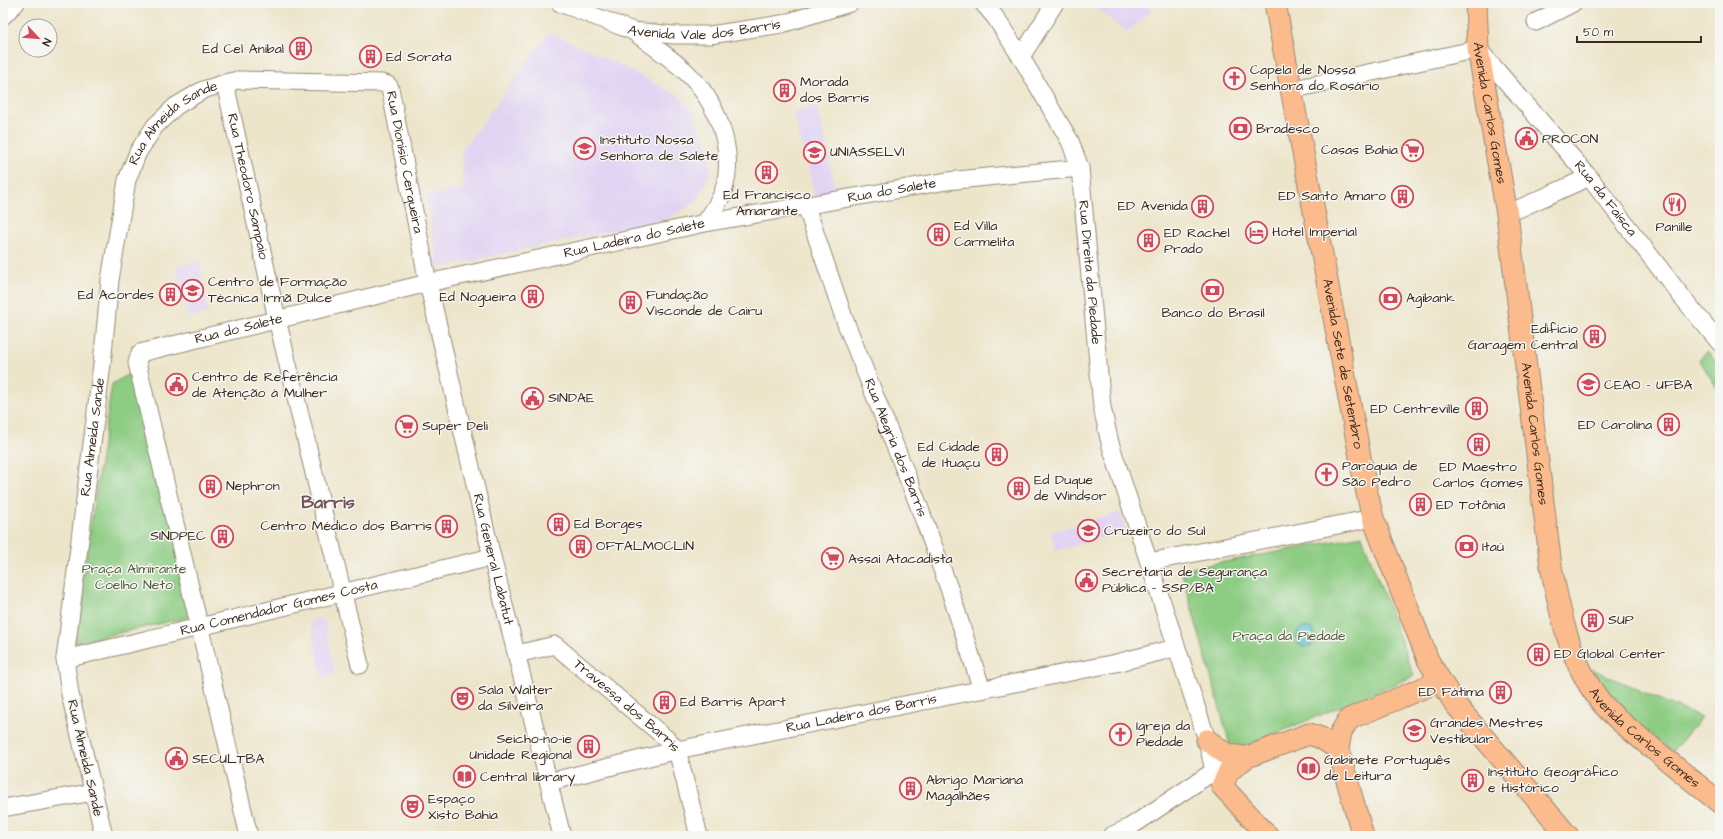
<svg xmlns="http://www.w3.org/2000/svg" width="1723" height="839" font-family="'Architects Daughter',sans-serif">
	<rect width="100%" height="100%" fill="#f6f6f2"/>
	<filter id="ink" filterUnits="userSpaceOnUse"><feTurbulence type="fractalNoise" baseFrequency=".025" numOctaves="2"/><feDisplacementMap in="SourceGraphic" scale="8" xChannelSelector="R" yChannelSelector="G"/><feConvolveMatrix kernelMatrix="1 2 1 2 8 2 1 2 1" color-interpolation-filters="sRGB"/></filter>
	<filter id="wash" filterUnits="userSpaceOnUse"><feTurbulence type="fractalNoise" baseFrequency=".012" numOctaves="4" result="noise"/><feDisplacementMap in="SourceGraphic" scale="16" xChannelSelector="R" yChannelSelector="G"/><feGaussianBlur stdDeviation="0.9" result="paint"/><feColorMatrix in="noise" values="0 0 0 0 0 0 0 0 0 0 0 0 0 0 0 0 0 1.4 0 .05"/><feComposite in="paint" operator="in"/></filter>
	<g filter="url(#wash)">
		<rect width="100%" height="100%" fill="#ede5ca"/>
		<path fill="#e1d4f3" d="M1090 3H1141L1152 10 1127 33Z
			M550 32 636 73 682 98 694 114 707 145 711 171 696 202 669 218 438 268 426 196 464 188 461 151Z
			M817 106 836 192 815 197 793 112Z
			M199 261 208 313 187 318 176 266Z
			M1120 512 1126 531 1056 551 1051 532Z
			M319 618 325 622 335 673 322 677 310 621Z"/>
		<path fill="#8dcc83" stroke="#647b50" d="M1707 352 1720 366V393L1699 359Z
			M134 371 195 616 73 643 112 384Z
			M1362 536 1414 676 1232 752 1181 570Z
			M1592 669 1701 718 1672 752 1609 700Z"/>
		<path fill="#52bfc9" stroke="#467474" d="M1296 637a10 10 0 1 1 20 0a10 10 0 1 1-20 0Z"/>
	</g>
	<g filter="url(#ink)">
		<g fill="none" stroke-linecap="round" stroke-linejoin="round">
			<defs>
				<g id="minor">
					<path id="s1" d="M560 3 633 31 674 35H710L782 24 850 3"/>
					<path id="s2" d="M983 3 995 17 1021 57 1070 141 1080 168 1102 407 1110 443 1207 740 1214 771 1222 786"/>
					<path d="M3 16 16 3"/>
					<path d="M1536 22 1573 3"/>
					<path d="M633 31C650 44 668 56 684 70 716 99 737 150 723 192 719 203 712 213 705 223"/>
					<path d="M1021 57 1055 3"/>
					<path id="s3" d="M225 83 277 319 360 665"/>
					<path id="s4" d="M1290 90 1478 49 1589 177 1682 297 1720 343"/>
					<path id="s5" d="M806 206 845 321 917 501 950 591 982 690"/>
					<path d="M1507 214 1589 177"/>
					<path d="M1149 562 1373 518"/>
					<path id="s6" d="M517 654 555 645 668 740 677 750 699 836"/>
					<path id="s7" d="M65 659 492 557"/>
					<path id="s8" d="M549 782 677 750 1116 663 1175 648"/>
					<path d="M3 808 94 792"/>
					<path id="s9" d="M104 836 70 694 65 659 102 364 110 280 127 180 138 152 155 126 176 106 203 90 225 83 238 80 382 83 388 85 390 88 428 283 492 557 562 836"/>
					<path id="s10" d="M249 836 137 363 140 353 428 283 705 223 947 181 1080 168"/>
					<path d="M1111 836 1130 827 1214 771"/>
				</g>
				<g id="major">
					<path id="s11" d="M1275 3 1366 489 1373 518 1428 660 1455 704 1568 836"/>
					<path id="s12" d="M1476 3 1478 49 1507 214 1551 566C1560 614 1570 663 1601 702 1614 718 1631 730 1646 743 1671 763 1695 783 1720 803"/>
					<path d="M1207 740 1227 755 1247 757"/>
					<path d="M1268 836 1222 786 1229 771 1247 757 1309 734 1321 738 1338 749"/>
					<path d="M1363 836 1338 749 1341 732 1349 719 1440 681"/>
				</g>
			</defs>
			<use href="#minor" stroke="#948874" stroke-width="19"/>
			<use href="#major" stroke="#948874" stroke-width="23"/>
			<use href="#minor" stroke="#fff" stroke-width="17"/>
			<use href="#major" stroke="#fbbb8d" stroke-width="21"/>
		</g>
	</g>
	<defs>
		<symbol id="building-ring" viewBox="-11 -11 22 22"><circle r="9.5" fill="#f6f6f2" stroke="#d1495b" stroke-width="1.5"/><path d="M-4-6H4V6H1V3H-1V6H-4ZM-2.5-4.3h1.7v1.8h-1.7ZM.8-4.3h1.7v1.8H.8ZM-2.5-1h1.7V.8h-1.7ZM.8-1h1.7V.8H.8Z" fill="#d1495b"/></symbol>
		<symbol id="church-ring" viewBox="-11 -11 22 22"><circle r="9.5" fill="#f6f6f2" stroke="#d1495b" stroke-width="1.5"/><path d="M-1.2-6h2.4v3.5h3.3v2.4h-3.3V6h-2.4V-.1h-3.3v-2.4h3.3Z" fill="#d1495b"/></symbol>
		<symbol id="bank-ring" viewBox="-11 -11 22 22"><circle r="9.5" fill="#f6f6f2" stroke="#d1495b" stroke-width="1.5"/><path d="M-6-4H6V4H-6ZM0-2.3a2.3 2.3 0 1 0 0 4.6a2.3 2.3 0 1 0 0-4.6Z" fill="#d1495b"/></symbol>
		<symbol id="civic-ring" viewBox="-11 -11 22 22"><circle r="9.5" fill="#f6f6f2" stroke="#d1495b" stroke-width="1.5"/><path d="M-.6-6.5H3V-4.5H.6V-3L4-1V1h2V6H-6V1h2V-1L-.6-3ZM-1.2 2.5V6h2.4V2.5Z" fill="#d1495b"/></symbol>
		<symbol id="school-ring" viewBox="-11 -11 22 22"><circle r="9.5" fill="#f6f6f2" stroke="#d1495b" stroke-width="1.5"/><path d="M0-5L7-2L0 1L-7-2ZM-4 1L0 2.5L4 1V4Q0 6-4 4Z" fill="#d1495b"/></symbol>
		<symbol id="supermarket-ring" viewBox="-11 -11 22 22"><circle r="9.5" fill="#f6f6f2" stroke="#d1495b" stroke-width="1.5"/><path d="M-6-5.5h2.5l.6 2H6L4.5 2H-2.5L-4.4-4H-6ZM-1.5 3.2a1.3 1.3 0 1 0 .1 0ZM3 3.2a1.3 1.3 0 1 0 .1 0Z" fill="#d1495b"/></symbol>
		<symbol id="university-ring" viewBox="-11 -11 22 22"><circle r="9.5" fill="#f6f6f2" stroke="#d1495b" stroke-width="1.5"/><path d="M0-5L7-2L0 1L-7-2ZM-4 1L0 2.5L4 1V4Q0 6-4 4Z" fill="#d1495b"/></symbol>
		<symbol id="restaurant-ring" viewBox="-11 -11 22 22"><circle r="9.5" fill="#f6f6f2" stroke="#d1495b" stroke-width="1.5"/><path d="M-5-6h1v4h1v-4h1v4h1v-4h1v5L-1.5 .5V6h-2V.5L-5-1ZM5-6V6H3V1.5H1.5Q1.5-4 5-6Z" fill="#d1495b"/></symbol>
		<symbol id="hotel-ring" viewBox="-11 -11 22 22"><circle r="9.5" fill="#f6f6f2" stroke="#d1495b" stroke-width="1.5"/><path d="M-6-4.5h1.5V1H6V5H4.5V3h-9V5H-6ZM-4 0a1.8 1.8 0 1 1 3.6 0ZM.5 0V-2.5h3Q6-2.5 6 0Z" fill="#d1495b"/></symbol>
		<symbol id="theatre-ring" viewBox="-11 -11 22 22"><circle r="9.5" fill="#f6f6f2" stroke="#d1495b" stroke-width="1.5"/><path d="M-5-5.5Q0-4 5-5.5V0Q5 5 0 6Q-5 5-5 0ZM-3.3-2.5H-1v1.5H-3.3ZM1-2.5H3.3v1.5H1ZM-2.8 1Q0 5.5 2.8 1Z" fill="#d1495b"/></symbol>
		<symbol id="library-ring" viewBox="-11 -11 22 22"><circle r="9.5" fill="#f6f6f2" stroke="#d1495b" stroke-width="1.5"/><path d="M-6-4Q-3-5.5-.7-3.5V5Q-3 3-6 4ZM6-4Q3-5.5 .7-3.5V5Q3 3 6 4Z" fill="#d1495b"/></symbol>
	</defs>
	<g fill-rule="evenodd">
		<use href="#building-ring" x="288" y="36" width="25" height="25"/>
		<use href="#building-ring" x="358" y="44" width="25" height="25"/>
		<use href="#church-ring" x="1222" y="66" width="25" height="25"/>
		<use href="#building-ring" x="772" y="78" width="25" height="25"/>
		<use href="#bank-ring" x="1228" y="116" width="25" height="25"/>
		<use href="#civic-ring" x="1514" y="126" width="25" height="25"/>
		<use href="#school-ring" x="572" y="136" width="25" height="25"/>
		<use href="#supermarket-ring" x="1400" y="138" width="25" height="25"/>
		<use href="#university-ring" x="802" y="140" width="25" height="25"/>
		<use href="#building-ring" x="754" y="160" width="25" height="25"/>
		<use href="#building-ring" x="1390" y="184" width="25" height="25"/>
		<use href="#restaurant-ring" x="1662" y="192" width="25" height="25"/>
		<use href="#building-ring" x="1190" y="194" width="25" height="25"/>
		<use href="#hotel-ring" x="1244" y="220" width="25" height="25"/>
		<use href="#building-ring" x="926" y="222" width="25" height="25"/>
		<use href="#building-ring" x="1136" y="228" width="25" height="25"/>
		<use href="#university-ring" x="180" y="278" width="25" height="25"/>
		<use href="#bank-ring" x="1200" y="278" width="25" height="25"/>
		<use href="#building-ring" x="158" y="282" width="25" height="25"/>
		<use href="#building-ring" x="520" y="284" width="25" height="25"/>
		<use href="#bank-ring" x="1378" y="286" width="25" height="25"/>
		<use href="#building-ring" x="618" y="290" width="25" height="25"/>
		<use href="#building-ring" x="1582" y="324" width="25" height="25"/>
		<use href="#civic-ring" x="164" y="372" width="25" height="25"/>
		<use href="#university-ring" x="1576" y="372" width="25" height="25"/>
		<use href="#civic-ring" x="520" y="386" width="25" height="25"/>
		<use href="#building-ring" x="1464" y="396" width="25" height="25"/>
		<use href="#building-ring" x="1656" y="412" width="25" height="25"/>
		<use href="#supermarket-ring" x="394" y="414" width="25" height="25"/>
		<use href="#building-ring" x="1466" y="432" width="25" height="25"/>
		<use href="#building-ring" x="984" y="442" width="25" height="25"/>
		<use href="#church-ring" x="1314" y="462" width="25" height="25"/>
		<use href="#building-ring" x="198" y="474" width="25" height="25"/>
		<use href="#building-ring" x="1006" y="476" width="25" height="25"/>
		<use href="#building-ring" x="1408" y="492" width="25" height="25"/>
		<use href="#building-ring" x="546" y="512" width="25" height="25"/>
		<use href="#building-ring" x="434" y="514" width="25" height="25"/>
		<use href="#university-ring" x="1076" y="518" width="25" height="25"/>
		<use href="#building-ring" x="210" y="524" width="25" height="25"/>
		<use href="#building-ring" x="568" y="534" width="25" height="25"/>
		<use href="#bank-ring" x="1454" y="534" width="25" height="25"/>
		<use href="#supermarket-ring" x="820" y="546" width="25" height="25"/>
		<use href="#civic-ring" x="1074" y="568" width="25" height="25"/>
		<use href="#building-ring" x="1580" y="608" width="25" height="25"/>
		<use href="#building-ring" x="1526" y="642" width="25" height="25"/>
		<use href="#building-ring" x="1488" y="680" width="25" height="25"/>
		<use href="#theatre-ring" x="450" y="686" width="25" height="25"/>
		<use href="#building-ring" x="652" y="690" width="25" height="25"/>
		<use href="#school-ring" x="1402" y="718" width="25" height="25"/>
		<use href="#church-ring" x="1108" y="722" width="25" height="25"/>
		<use href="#building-ring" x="576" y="734" width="25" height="25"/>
		<use href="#civic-ring" x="164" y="746" width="25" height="25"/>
		<use href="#library-ring" x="1296" y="756" width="25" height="25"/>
		<use href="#library-ring" x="452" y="764" width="25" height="25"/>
		<use href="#building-ring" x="1460" y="768" width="25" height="25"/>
		<use href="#building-ring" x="898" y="776" width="25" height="25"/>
		<use href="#theatre-ring" x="400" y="794" width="25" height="25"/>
	</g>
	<g text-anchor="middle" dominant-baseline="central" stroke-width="3" stroke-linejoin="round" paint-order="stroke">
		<g font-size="14" fill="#3b2a1e" stroke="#f6f6f2">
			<text stroke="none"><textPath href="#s1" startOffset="150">Avenida Vale dos Barris</textPath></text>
			<text stroke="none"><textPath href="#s12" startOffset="111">Avenida Carlos Gomes</textPath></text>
			<text stroke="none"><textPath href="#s9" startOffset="741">Rua Almeida Sande</textPath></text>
			<text stroke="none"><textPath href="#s9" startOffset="1052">Rua Dionísio Cerqueira</textPath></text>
			<text stroke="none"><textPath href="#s3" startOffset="106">Rua Theodoro Sampaio</textPath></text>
			<text stroke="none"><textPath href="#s10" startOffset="1266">Rua do Salete</textPath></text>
			<text stroke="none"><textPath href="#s4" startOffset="389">Rua da Faísca</textPath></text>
			<text stroke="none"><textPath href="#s10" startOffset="1004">Rua Ladeira do Salete</textPath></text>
			<text stroke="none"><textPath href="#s2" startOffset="297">Rua Direita da Piedade</textPath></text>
			<text stroke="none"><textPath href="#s10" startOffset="598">Rua do Salete</textPath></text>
			<text stroke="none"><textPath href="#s11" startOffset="367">Avenida Sete de Setembro</textPath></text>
			<text stroke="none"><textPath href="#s12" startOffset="435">Avenida Carlos Gomes</textPath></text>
			<text stroke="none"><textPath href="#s9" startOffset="405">Rua Almeida Sande</textPath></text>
			<text stroke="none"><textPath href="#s5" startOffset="258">Rua Alegria dos Barris</textPath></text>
			<text stroke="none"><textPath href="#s9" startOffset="1459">Rua General Labatut</textPath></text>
			<text stroke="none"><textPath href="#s7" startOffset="220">Rua Comendador Gomes Costa</textPath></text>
			<text stroke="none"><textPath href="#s6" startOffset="133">Travessa dos Barris</textPath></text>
			<text stroke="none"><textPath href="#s8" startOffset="320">Rua Ladeira dos Barris</textPath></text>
			<text stroke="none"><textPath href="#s12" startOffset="771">Avenida Carlos Gomes</textPath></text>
			<text transform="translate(85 758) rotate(77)">Rua Almeida Sande</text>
		</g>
		<g font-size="14" fill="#3b2a1e" stroke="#f6f6f2" text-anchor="start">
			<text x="284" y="49" text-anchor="end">Ed Cel Anibal</text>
			<text x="386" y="57">Ed Sorata</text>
			<text x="1250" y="70">Capela de Nossa<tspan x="1250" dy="16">Senhora do Rosário</tspan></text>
			<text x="800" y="82">Morada<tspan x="800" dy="16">dos Barris</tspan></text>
			<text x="1256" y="129">Bradesco</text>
			<text x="1542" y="139">PROCON</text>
			<text x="600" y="140">Instituto Nossa<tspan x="600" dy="16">Senhora de Salete</tspan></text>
			<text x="1398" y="150" text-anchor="end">Casas Bahia</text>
			<text x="830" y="152">UNIASSELVI</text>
			<text x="767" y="195" text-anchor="middle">Ed Francisco<tspan x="767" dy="16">Amarante</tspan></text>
			<text x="1386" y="196" text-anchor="end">ED Santo Amaro</text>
			<text x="1188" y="206" text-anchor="end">ED Avenida</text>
			<text x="954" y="226">Ed Villa<tspan x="954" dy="16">Carmelita</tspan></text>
			<text x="1674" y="227" text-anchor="middle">Panille</text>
			<text x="1272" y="232">Hotel Imperial</text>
			<text x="1164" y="233">ED Rachel<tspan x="1164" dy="16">Prado</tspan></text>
			<text x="208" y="282">Centro de Formação<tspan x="208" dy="16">Técnica Irmã Dulce</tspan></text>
			<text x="154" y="295" text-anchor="end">Ed Acordes</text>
			<text x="646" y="295">Fundação<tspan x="646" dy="16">Visconde de Cairu</tspan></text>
			<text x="516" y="297" text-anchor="end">Ed Nogueira</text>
			<text x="1406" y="298">Agibank</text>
			<text x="1213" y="313" text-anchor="middle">Banco do Brasil</text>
			<text x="1578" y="329" text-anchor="end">Edifício<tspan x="1578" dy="16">Garagem Central</tspan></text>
			<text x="192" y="377">Centro de Referência<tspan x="192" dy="16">de Atenção à Mulher</tspan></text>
			<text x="1604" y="385">CEAO - UFBA</text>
			<text x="548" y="398">SINDAE</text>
			<text x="1460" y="409" text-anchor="end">ED Centreville</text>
			<text x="1652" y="425" text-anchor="end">ED Carolina</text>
			<text x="422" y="426">Super Deli</text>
			<text x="980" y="447" text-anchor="end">Ed Cidade<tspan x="980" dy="16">de Ituaçu</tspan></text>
			<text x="1342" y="466">Paróquia de<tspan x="1342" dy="16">São Pedro</tspan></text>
			<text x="1478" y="467" text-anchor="middle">ED Maestro<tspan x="1478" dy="16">Carlos Gomes</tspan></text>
			<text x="1034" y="480">Ed Duque<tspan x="1034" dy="16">de Windsor</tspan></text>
			<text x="226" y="486">Nephron</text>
			<text x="1436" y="505">ED Totônia</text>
			<text x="574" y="524">Ed Borges</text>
			<text x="432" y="526" text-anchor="end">Centro Médico dos Barris</text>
			<text x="1104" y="531">Cruzeiro do Sul</text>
			<text x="206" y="536" text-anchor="end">SINDPEC</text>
			<text x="596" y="546">OFTALMOCLIN</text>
			<text x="1482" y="547">Itaú</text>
			<text x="848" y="559">Assaí Atacadista</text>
			<text x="1102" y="572">Secretaria de Segurança<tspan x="1102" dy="16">Pública - SSP/BA</tspan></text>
			<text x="1608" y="620">SUP</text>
			<text x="1554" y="654">ED Global Center</text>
			<text x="478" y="690">Sala Walter<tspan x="478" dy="16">da Silveira</tspan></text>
			<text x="1484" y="692" text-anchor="end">ED Fátima</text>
			<text x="680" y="702">Ed Barris Apart</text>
			<text x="1430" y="723">Grandes Mestres<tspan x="1430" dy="16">Vestibular</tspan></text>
			<text x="1136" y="726">Igreja da<tspan x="1136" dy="16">Piedade</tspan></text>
			<text x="572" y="739" text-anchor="end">Seicho-no-ie<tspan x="572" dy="16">Unidade Regional</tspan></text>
			<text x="192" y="759">SECULTBA</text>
			<text x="1324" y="760">Gabinete Português<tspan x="1324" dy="16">de Leitura</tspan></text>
			<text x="1488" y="772">Instituto Geográfico<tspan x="1488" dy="16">e Histórico</tspan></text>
			<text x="480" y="777">Central library</text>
			<text x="926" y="780">Abrigo Mariana<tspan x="926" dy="16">Magalhães</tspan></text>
			<text x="428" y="799">Espaço<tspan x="428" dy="16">Xisto Bahia</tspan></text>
		</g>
		<g font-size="14" fill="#545b3c" stroke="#f6f6f2">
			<text x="134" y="569">Praça Almirante<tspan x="134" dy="16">Coelho Neto</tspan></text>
			<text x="1289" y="636">Praça da Piedade</text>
		</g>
		<g font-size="18" font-weight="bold" fill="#725459" stroke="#f6f6f2">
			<text x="328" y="502">Barris</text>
		</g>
	</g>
	<rect width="1723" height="839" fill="none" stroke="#f6f6f2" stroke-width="16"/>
	<g transform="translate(38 38) rotate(116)"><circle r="19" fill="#f6f6f2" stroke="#aba49d"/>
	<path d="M0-3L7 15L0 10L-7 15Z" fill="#d1495b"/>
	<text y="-6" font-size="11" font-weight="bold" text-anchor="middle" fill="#3b2a1e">N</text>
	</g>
	<path d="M1577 36v6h124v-6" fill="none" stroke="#3b2a1e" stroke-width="2"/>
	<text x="1583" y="36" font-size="12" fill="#3b2a1e" stroke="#f6f6f2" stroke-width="3" paint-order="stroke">50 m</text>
</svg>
